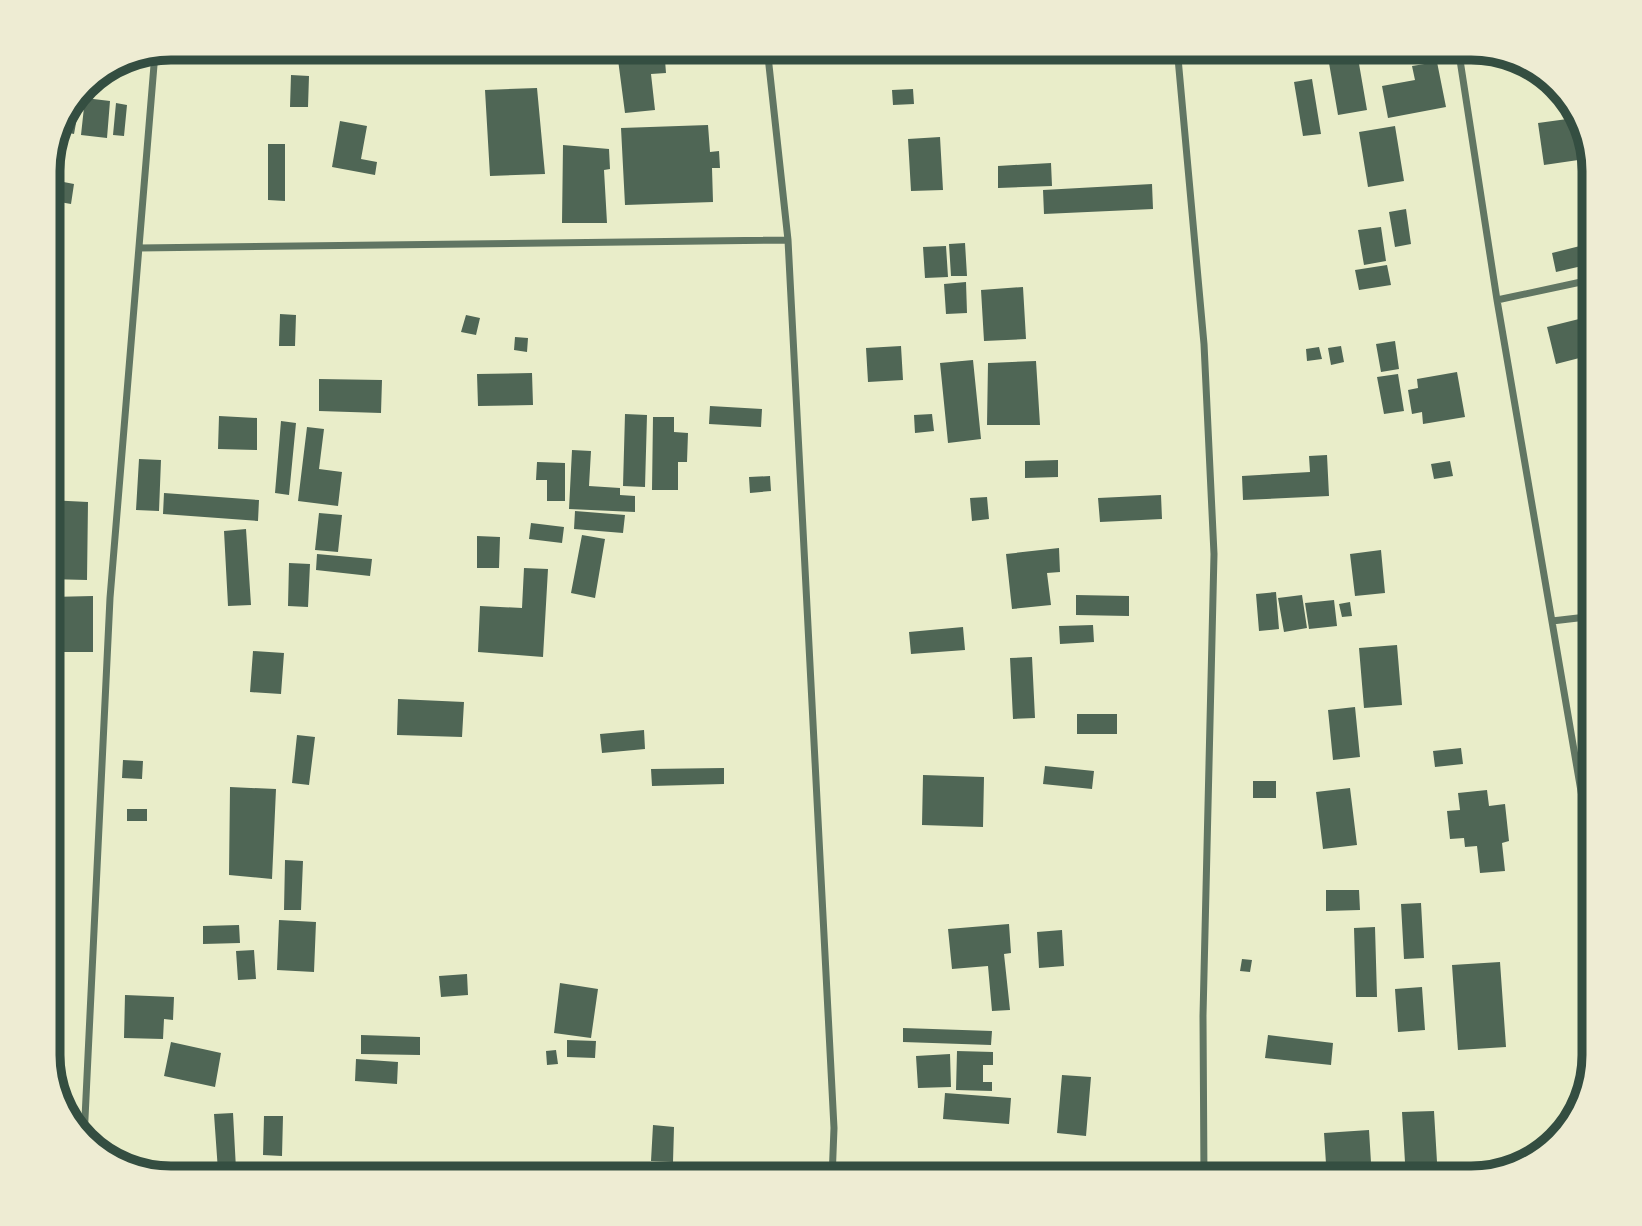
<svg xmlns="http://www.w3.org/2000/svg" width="1642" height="1226" font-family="Spectral,serif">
	<rect width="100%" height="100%" fill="#e9edc9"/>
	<path fill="#4f6655" d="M664 47 666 73 651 74 655 110 625 113 617 52Z
		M891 47H958L959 50 895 62Z
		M1358 58 1367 110 1338 115 1329 63Z
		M1437 62 1446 107 1388 118 1382 86 1415 80 1412 66Z
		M291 75 309 76 308 107H290Z
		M1312 79 1321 134 1303 136 1294 82Z
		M537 88 545 174 490 176 485 90Z
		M913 89 914 104 893 105 892 90Z
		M76 95 81 96 74 134 60 131 63 112Z
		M85 98 110 101 107 138 81 135Z
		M116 103 127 105 124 136 113 135Z
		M1582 117 1592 158 1544 165 1538 123Z
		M340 121 367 126 361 159 377 162 375 175 332 167Z
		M708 125 710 152 719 151 720 168H712L713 202 625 205 621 128Z
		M1395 126 1404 181 1368 187 1359 132Z
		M940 137 943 190 911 191 908 139Z
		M268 144H285V201L268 200Z
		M563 145 609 149 610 169 604 170 607 223H562Z
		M1051 163 1052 186 998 188V166Z
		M48 179 74 184 71 204 48 200Z
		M1152 184 1153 209 1044 214 1043 190Z
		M1406 209 1411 244 1395 247 1389 212Z
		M1381 227 1386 261 1364 265 1358 230Z
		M965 243 967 276H951L949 244Z
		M1592 243 1595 263 1556 272 1552 253Z
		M946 246 948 277 925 278 923 247Z
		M1387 265 1391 285 1359 290 1355 270Z
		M966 282 967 313 946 314 944 284Z
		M1023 287 1026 339 984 341 981 290Z
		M280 314 296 315 295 346H279Z
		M466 315 480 318 476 335 461 332Z
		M1595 315V354L1556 364 1547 327Z
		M515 337 528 338 527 352 514 350Z
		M1395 341 1399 369 1381 372 1376 344Z
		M901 346 903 380 868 382 866 348Z
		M1341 346 1344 362 1331 365 1328 348Z
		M1319 347 1322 359 1307 361 1306 349Z
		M973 360 981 439 948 443 940 363Z
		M1036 361 1040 425H987L988 363Z
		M1457 372 1465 417 1423 424 1422 412 1412 414 1408 390 1418 388 1417 379Z
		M532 373 533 405 478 406 477 374Z
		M1398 374 1404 411 1384 414 1377 377Z
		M319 379 382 380 381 413 319 411Z
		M710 406 762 409 761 427 709 424Z
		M625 414 647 415 645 487 623 486Z
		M932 414 934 431 915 433 914 415Z
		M219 416 257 418V450L218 449Z
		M653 417H674V432L688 433 687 462H678V490H652Z
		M281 421 296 423 289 495 275 493Z
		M307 427 324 429 319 469 342 472 338 506 298 501Z
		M572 450 591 451 589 486 620 488V495L635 496V512L569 509Z
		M1327 455 1329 496 1243 500 1242 476 1310 472 1309 456Z
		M139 459 161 460 159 511 136 510Z
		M1058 460V477L1025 478V461Z
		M1450 461 1453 476 1434 479 1431 464Z
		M537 462 565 463V501H547V480H536Z
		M770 476 771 491 750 493 749 477Z
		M164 493 259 500 258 521 163 514Z
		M1161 495 1162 519 1100 522 1098 498Z
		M987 497 989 519 972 521 970 498Z
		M48 500 88 502 87 580 48 579Z
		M575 511 625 515 623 533 574 529Z
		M319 513 342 515 338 552 315 550Z
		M531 523 564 527 562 543 529 539Z
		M246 529 251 605 228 606 224 531Z
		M582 535 605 539 595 598 571 593Z
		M477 536 500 537 499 568H477Z
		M1059 548 1060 572 1047 573 1051 605 1012 609 1006 554Z
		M1381 550 1385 593 1355 596 1350 554Z
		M317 554 372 559 370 576 316 570Z
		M289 563 310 564 308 607 288 606Z
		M524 568 548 569 543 657 478 652 480 606 522 608Z
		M1276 592 1279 629 1259 631 1256 594Z
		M1076 595 1129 596V616L1076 615Z
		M1302 595 1307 628 1284 632 1278 598Z
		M93 596V652H52L51 597Z
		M1334 600 1337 626 1309 629 1305 603Z
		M1350 602 1352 616 1342 617 1339 604Z
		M1093 625 1094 642 1060 644 1059 626Z
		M963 627 965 650 911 654 909 632Z
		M1397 645 1402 705 1364 708 1359 648Z
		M253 651 284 653 281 694 250 692Z
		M1032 657 1035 718 1013 719 1010 658Z
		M398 699 464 702 462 737 397 735Z
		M1355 707 1360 757 1333 760 1328 710Z
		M1077 714H1117V734H1077Z
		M644 730 645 749 602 753 600 734Z
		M297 735 315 737 309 785 292 783Z
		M1461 748 1463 764 1435 767 1433 751Z
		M123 760 143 761 142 779 122 778Z
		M1045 766 1094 771 1092 789 1043 784Z
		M724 768V784L652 786 651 769Z
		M923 775 984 777 983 827 922 825Z
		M1253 781H1276V798H1253Z
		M230 787 276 789 272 879 229 875Z
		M1350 788 1357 845 1323 849 1316 792Z
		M1487 790 1489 806 1505 804 1509 841 1502 843 1505 871 1480 873 1477 846 1465 847 1464 838 1450 839 1447 811 1460 810 1458 793Z
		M127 809H147V821H127Z
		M285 860 303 861 301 910H284Z
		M1326 890H1359L1360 910 1326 911Z
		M1421 903 1424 958 1404 959 1401 904Z
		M279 920 316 922 314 972 277 970Z
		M1009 924 1011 953 1004 954 1010 1010 992 1011 988 966 952 969 948 929Z
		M239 925 240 943 203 944V926Z
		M1375 927 1377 997H1356L1354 928Z
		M1062 930 1064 966 1039 968 1037 932Z
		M254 950 256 979 238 980 236 951Z
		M1242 959 1252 960 1250 972 1240 971Z
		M1500 962 1506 1047 1458 1050 1452 965Z
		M467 974 468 995 441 997 439 976Z
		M560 983 598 989 591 1038 554 1033Z
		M1422 987 1425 1030 1398 1032 1395 989Z
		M125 995 174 997 173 1020 164 1019 163 1039 124 1038Z
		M903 1028 992 1031 991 1045 903 1042Z
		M361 1035 420 1037V1055L361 1054Z
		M1268 1035 1333 1043 1331 1065 1265 1058Z
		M567 1040 596 1041 595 1058 567 1057Z
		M171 1042 221 1053 215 1087 164 1076Z
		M556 1050 558 1064 547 1065 546 1051Z
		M957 1051 993 1052V1065H983V1082H992V1091L956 1090Z
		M950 1054 951 1087 918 1088 916 1056Z
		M356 1059 398 1062 397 1084 355 1081Z
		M1062 1075 1091 1077 1086 1136 1057 1133Z
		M945 1093 1011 1098 1009 1124 943 1119Z
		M1434 1111 1438 1179H1406L1402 1112Z
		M233 1113 236 1169 218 1171 214 1114Z
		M264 1116H283L282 1156 263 1155Z
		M653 1125 674 1127 673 1162 651 1161Z
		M1369 1130 1372 1179H1327L1324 1133Z
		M463 1163 481 1166 479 1179H460Z
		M227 1174H244V1179H227Z"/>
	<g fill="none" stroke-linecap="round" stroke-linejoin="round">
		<path stroke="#617663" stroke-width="7" d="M767 47 788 240 834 1128 832 1179
			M1177 47 1204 344 1214 554 1203 1016 1204 1179
			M1458 47 1497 300 1595 873
			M139 248 788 240
			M1497 300 1595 279
			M1552 621 1595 616
			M84 1139 110 598 155 53"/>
	</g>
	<path d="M0 0H1642V1226H0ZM171 60H1471A111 111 0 0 1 1582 171V1055A111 111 0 0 1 1471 1166H171A111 111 0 0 1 60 1055V171A111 111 0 0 1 171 60Z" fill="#eeecd3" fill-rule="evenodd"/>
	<path fill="none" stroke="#344e41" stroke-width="9" d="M171 60H1471A111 111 0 0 1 1582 171V1055A111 111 0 0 1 1471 1166H171A111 111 0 0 1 60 1055V171A111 111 0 0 1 171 60Z"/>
</svg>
